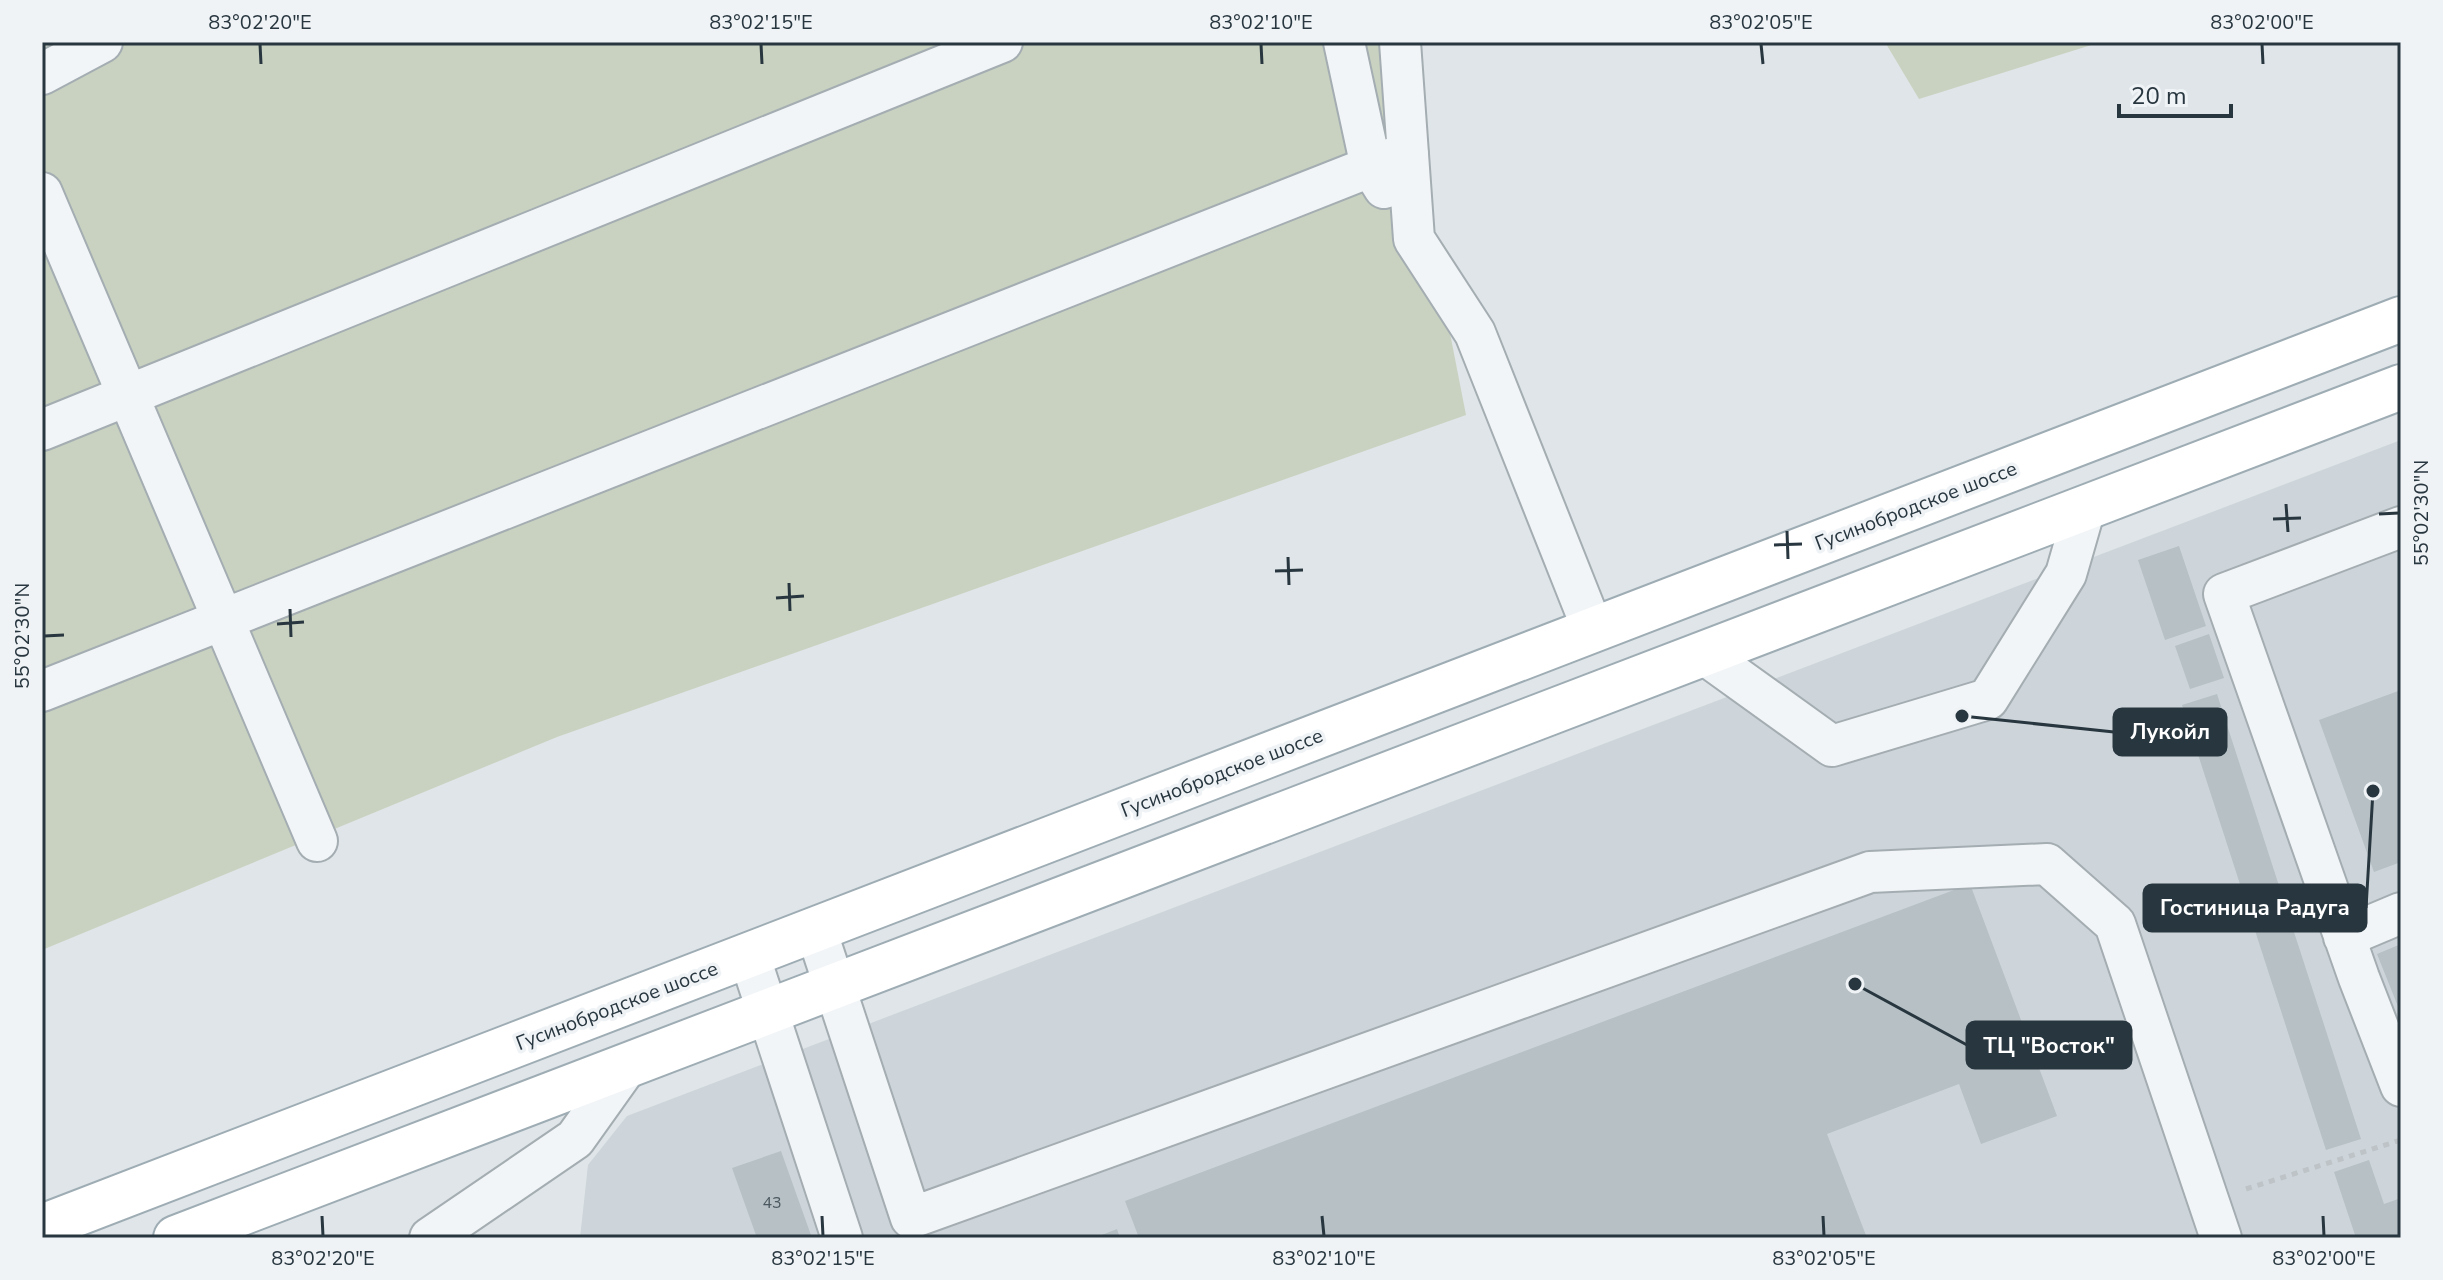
<svg xmlns="http://www.w3.org/2000/svg" width="2443" height="1280" font-family="'Nunito Sans',sans-serif">
	<rect width="100%" height="100%" fill="#dfe5e8"/>
	<path fill="#cdd5da" d="M2401 440V1238H580L588 1165 627 1116Z"/>
	<path fill="#c9d2c0" d="M42 42H1393L1466 415 557 737 42 950Z
		M1885 42H2101L1919 99Z"/>
	<path fill="#b6c0c5" d="M2179 546 2206 626 2165 640 2138 560Z
		M2209 634 2224 678 2190 689 2175 646Z
		M2401 690V862L2374 872 2319 720Z
		M2217 694 2361 1139 2326 1150 2182 705Z
		M1970 884 2057 1116 1981 1144 1959 1084 1827 1134 1867 1238H1139L1125 1201Z
		M2401 944V1014L2377 954Z
		M781 1151 812 1238H757L732 1168Z
		M2369 1160 2384 1204 2401 1198V1238H2356L2334 1172Z
		M1117 1229 1120 1238H1094Z"/>
	<g fill="none" stroke-linecap="round" stroke-linejoin="round">
		<defs>
			<path id="minor" d="M1344 42 1371 167 1384 188
				M1400 42 1414 239 1475 333 1593 630
				M42 74 102 42
				M42 193 317 841
				M42 430 1002 42
				M2401 527 2224 594 2359 978 2401 1086
				M1704 654 1832 746 1988 699 2066 574 2085 508
				M42 691 1408 152
				M816 930 911 1218 1870 872 2047 864 2115 924 2221 1238
				M2344 937 2401 913
				M749 955 842 1238
				M430 1238 575 1139 627 1066"/>
			<path id="major" d="M42 1227 2401 319
				M176 1238 2401 387"/>
		</defs>
		<use href="#minor" stroke="#a4adb2" stroke-width="44"/>
		<use href="#major" stroke="#9eacb4" stroke-width="48"/>
		<path stroke="#bdc3c7" stroke-width="5" stroke-dasharray="6 6" stroke-linecap="butt" d="M2246 1189 2401 1140"/>
		<use href="#minor" stroke="#f2f5f7" stroke-width="40"/>
		<use href="#major" stroke="#fff" stroke-width="44"/>
	</g>
	<path fill="none" stroke="#28363f" stroke-width="3" d="M260 44 261 64M761 44 762 64M1261 44 1262 64M1761 44 1763 64M2262 44 2263 64M2286 504 2288 532M2379 514 2399 513M2273 519 2301 518M1787 531 1788 559M1774 545 1802 544M1288 557 1289 585M1275 571 1303 570M789 583 790 611M776 598 804 596M290 609 291 637M277 624 304 622M44 636 64 635M322 1216 323 1236M822 1216 823 1236M1322 1216 1324 1236M1823 1216 1824 1236M2323 1216 2324 1236"/>
	<g text-anchor="middle" dominant-baseline="central" stroke-width="7" stroke-linejoin="round" paint-order="stroke">
		<g font-size="16" fill="#4c5860">
			<text x="772" y="1203">43</text>
		</g>
		<g font-size="20" fill="#28363f" stroke="#eff3f6">
			<text transform="translate(1916 506) rotate(-21)">Гусинобродское шоссе</text>
			<text transform="translate(1222 773) rotate(-21)">Гусинобродское шоссе</text>
			<text transform="translate(617 1006) rotate(-21)">Гусинобродское шоссе</text>
		</g>
	</g>
	<path fill="none" stroke="#28363f" stroke-width="3" d="M1962 716L2114 732M2373 791L2366 908M1855 984L1967 1045"/>
	<g fill="#28363f" stroke="#eff3f6" stroke-width="3">
		<circle cx="1962" cy="716" r="8"/>
		<circle cx="2373" cy="791" r="8"/>
		<circle cx="1855" cy="984" r="8"/>
	</g>
	<g fill="#28363f" stroke="#28363f" stroke-width="3">
		<rect x="2114" y="709" width="112" height="46" rx="8"/>
		<rect x="2144" y="885" width="222" height="46" rx="8"/>
		<rect x="1967" y="1022" width="164" height="46" rx="8"/>
	</g>
	<g font-size="22" text-anchor="middle" font-weight="bold" fill="#fff">
		<text x="2170" y="739">Лукойл</text>
		<text x="2255" y="915">Гостиница Радуга</text>
		<text x="2049" y="1053">ТЦ "Восток"</text>
	</g>
	<rect width="2443" height="1280" fill="none" stroke="#eff3f6" stroke-width="88"/>
	<path d="M2119 104v12h112v-12" fill="none" stroke="#28363f" stroke-width="4"/>
	<text x="2131" y="104" font-size="24" fill="#28363f" stroke="#eff3f6" stroke-width="6" paint-order="stroke">20 m</text>
	<rect x="44" y="44" width="2355" height="1192" fill="none" stroke="#28363f" stroke-width="3"/>
	<g font-size="20" text-anchor="middle" fill="#28363f">
		<text x="260" y="29">83°02'20"E</text>
		<text x="761" y="29">83°02'15"E</text>
		<text x="1261" y="29">83°02'10"E</text>
		<text x="1761" y="29">83°02'05"E</text>
		<text x="2262" y="29">83°02'00"E</text>
		<text transform="translate(2421 513) rotate(-90)" y="7">55°02'30"N</text>
		<text transform="translate(22 636) rotate(-90)" y="7">55°02'30"N</text>
		<text x="323" y="1265">83°02'20"E</text>
		<text x="823" y="1265">83°02'15"E</text>
		<text x="1324" y="1265">83°02'10"E</text>
		<text x="1824" y="1265">83°02'05"E</text>
		<text x="2324" y="1265">83°02'00"E</text>
	</g>
</svg>
